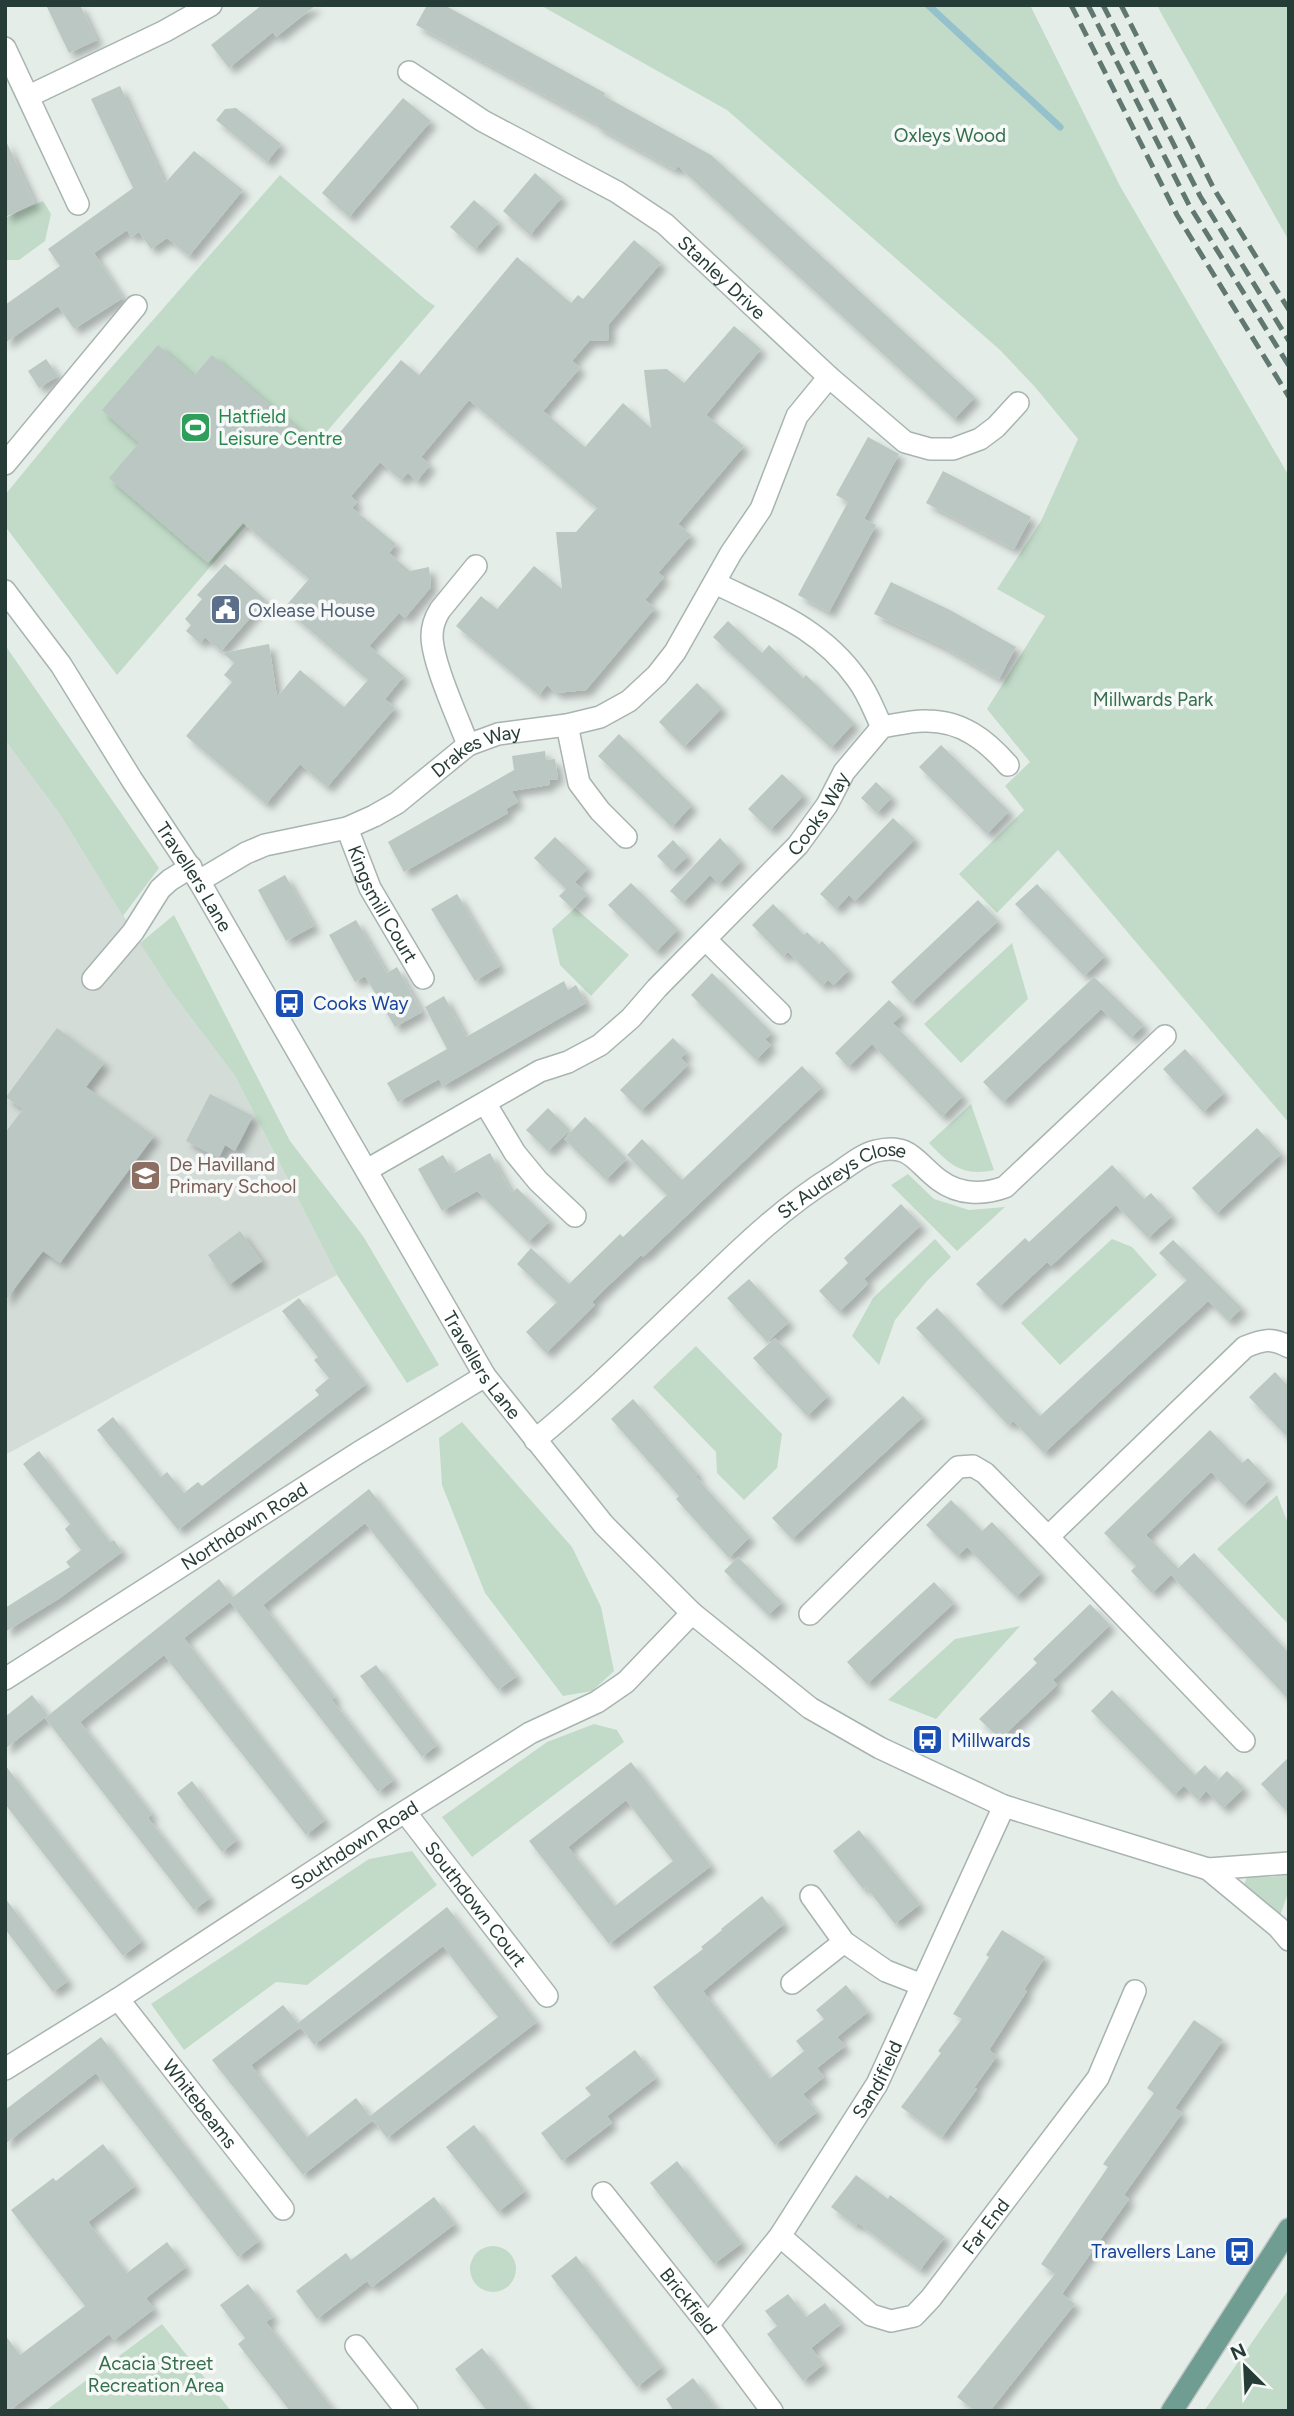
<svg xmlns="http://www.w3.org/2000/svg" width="1294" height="2416" font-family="Figtree,sans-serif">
	<defs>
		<filter id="shadow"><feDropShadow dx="6" dy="6" stdDeviation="3.5" flood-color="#0004"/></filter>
	</defs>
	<rect width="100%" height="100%" fill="#e5ede9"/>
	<path fill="#d4dcd8" d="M5 740 61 816 170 990 235 1076 337 1275 5 1455Z"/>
	<path fill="#c1dbc8" d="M540 5H1030L1120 186 1289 476V1123L1058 850 997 913 959 874 1024 810 1005 786 1030 762 987 709 1045 616 997 589 1041 521 1078 439 1035 387 1000 350 727 110Z
		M1157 5H1289V241L1161 13Z
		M280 175 426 300 435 306 117 675 5 526V495L82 401Z
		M43 201 51 214 45 241 19 260H5V218Z
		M5 645 159 868 123 916 61 816 5 740Z
		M575 908 629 955 591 996 560 965 552 929Z
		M174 915 290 1141 363 1236 439 1365 407 1383 337 1275 235 1076 170 990 140 943Z
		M1012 943 1028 999 961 1063 924 1024Z
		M971 1104 994 1170C963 1177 950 1165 929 1143Z
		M908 1174 934 1199 969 1210 1005 1207 957 1251 891 1185Z
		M935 1239 951 1257 927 1281 895 1320 879 1365 852 1336 873 1298Z
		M1112 1239 1132 1247 1157 1275 1060 1365 1021 1323Z
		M696 1346 782 1434 777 1468 744 1500 717 1473 716 1452 653 1387Z
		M462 1422 572 1547 601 1607 614 1671 592 1691 563 1696 485 1593 442 1485 439 1438Z
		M1277 1495 1289 1526V1625L1217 1549Z
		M1020 1626 936 1719 888 1700 955 1639Z
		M594 1724 617 1730 624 1742 472 1857 442 1817 547 1742Z
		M412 1851 437 1885 307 1985 276 1982 184 2050 151 2004 369 1859Z
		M1289 1874V1890L1280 1916 1242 1889 1248 1875 1272 1877Z
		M470 2269a23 23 0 1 1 46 0a23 23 0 1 1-46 0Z
		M1289 2289V2411H1204Z
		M162 2324 231 2411H45Z"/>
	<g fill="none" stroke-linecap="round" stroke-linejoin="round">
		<path stroke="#94c1cb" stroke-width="7" d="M928 5 1060 127"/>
	</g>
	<path fill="#bbc7c2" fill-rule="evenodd" filter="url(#shadow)" d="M46 5H80L97 40 69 53Z
		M262 5H316L276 37 273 32 229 68 211 45Z
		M427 5H444L605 93 604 96 711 155 975 397 954 419 678 166 675 170 596 126 597 124 570 109 416 25Z
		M120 86 165 183 194 151 243 190 189 256 167 238 151 249 139 232 131 237 127 230 94 253 123 298 74 329 58 306 5 343V305L60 266 48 249 133 188 91 99Z
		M403 98 431 121 349 217 322 193Z
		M236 108 281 144 267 162 216 120 225 109Z
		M5 139 35 203 5 217Z
		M535 173 562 197 530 235 503 211Z
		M474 200 499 222 475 249 450 227Z
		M634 240 661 263 609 324V340L589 341 572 361 580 368 543 411 585 447 623 403 651 428 644 370 667 369 684 383 734 326 761 349 706 415 744 446 678 524 691 535 658 573 664 577 645 600 655 608 586 690 556 693 547 685 539 695 456 626 481 596 497 609 534 566 562 589 556 532H576L597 508 469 400 421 457 430 465 417 481 408 473 401 480 380 462 351 496 357 502 352 508 396 544 389 553 410 571 429 567 431 587 405 618 399 613 369 646 404 676 385 699 395 708 327 787 300 764 266 804 186 736 232 682 224 675 234 663 223 653 269 644 277 697 300 670 344 707 368 680 284 608 309 579 243 523 208 563 109 478 139 443 102 410 158 345 194 376 212 355 319 447 325 440 330 444 401 360 419 375 517 257 571 303 578 295 583 299Z
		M46 359 58 376 39 388 28 371Z
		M868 437 899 454 864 519 876 525 829 612 798 595 848 502 836 495Z
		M943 471 1031 517 1014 549 926 503Z
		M225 564 266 600 221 651 205 637 200 643 186 631 191 625 185 619 202 599 197 595Z
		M891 582 950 610 1016 647 999 679 942 646 874 614Z
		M728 621 762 653 769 645 803 678 806 675 854 723 831 748 713 637Z
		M697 683 722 708 684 747 659 722Z
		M619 734 692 805 672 827 598 756Z
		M941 745 1009 811 987 834 919 767Z
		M545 751 546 760 555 759 558 779 550 780 549 785 512 791 518 802 506 809 508 813 404 872 388 842 514 770 512 756Z
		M782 774 804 795 770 830 748 809Z
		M876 782 892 797 877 813 861 798Z
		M893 818 915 839 855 901 849 895 836 909 820 894Z
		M555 837 588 868 575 882 587 894 573 909 559 896 566 889 534 858Z
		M720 838 741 861 719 884 710 875 683 903 670 891Z
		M673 840 688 856 672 871 657 856Z
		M285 875 314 926 286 941 258 890Z
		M631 883 678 929 656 952 608 905Z
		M1037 884 1105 956 1084 976 1015 904Z
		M457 894 500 966 475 981 431 909Z
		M978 900 998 921 911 1003 891 982Z
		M773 904 804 935 807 932 819 944 822 941 849 970 834 985 828 980 822 986 788 952 783 957 752 925Z
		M356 920 387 973 397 967 422 1012 395 1027 365 976 355 982 329 935Z
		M712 973 772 1033 765 1039 771 1045 756 1060 691 995Z
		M1094 977 1144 1025 1131 1038 1101 1009 1003 1102 983 1082Z
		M564 981 568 990 576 985 586 1003 443 1086 439 1079 398 1102 387 1083 447 1049 425 1007 444 996 466 1037Z
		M889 1000 903 1014 893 1023 963 1096 942 1117 872 1044 848 1067 835 1053Z
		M57 1028 104 1063 86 1087 154 1136 60 1263 43 1251 5 1301V1133L23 1109 6 1097Z
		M673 1038 687 1052 681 1058 688 1065 641 1111 620 1090Z
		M1185 1049 1224 1093 1203 1112 1163 1069Z
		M802 1066 822 1087 643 1257 641 1255 608 1286 592 1302 595 1305 546 1353 526 1332 557 1302 517 1264 531 1248 569 1284 620 1234 623 1237 667 1195 627 1155 642 1139 682 1180Z
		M210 1094 253 1116 235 1151 225 1145 219 1158 186 1141Z
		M548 1108 570 1130 548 1151 526 1130Z
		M585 1117 627 1159 606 1180 564 1139Z
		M1257 1128 1281 1154 1216 1214 1192 1188Z
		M490 1153 512 1193 517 1188 550 1221 528 1242 477 1191 442 1211 418 1169 443 1155 454 1173Z
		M1112 1165 1144 1199 1151 1193 1172 1216 1148 1238 1116 1205 1051 1266 1047 1262 999 1307 976 1284 1025 1238 1029 1242Z
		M901 1204 921 1225 864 1279 868 1284 839 1312 819 1291 848 1263 844 1258Z
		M240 1231 262 1261 229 1285 208 1255Z
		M1173 1240 1242 1308 1228 1321 1208 1301 1044 1453 1013 1421 1008 1425 916 1328 937 1308 1040 1416 1187 1280 1159 1253Z
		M749 1279 789 1322 767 1342 727 1298Z
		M299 1298 366 1384 178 1530 97 1430 113 1417 161 1477 167 1472 184 1493 198 1482 202 1486 319 1395 315 1390 329 1378 314 1360 318 1357 282 1311Z
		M775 1338 828 1396 807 1416 753 1358Z
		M1275 1372 1289 1387V1439L1249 1397Z
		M903 1396 923 1417 792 1539 772 1518Z
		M633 1399 698 1474 695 1476 750 1537 729 1558 676 1499 679 1496 611 1419Z
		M1210 1430 1242 1463 1248 1458 1269 1480 1243 1505 1211 1472 1192 1490 1146 1535 1178 1568 1152 1593 1131 1571 1136 1566 1104 1533Z
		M39 1451 110 1542 114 1540 122 1552 60 1598 5 1632V1608L70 1567 66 1562 81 1550 65 1529 70 1524 23 1464Z
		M369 1489 517 1676 498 1690 365 1523 263 1605 335 1697 332 1700 394 1780 378 1792 230 1602 184 1638 325 1820 306 1835 164 1655 80 1722 152 1814 148 1818 210 1898 194 1910 45 1718 219 1579 233 1597Z
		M951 1500 982 1531 992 1522 1041 1573 1016 1597 967 1547 957 1556 926 1525Z
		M1194 1553 1289 1653V1700L1171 1575Z
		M738 1557 782 1602 768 1615 724 1571Z
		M934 1582 954 1603 867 1684 847 1662Z
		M1090 1604 1110 1625 1053 1680 1057 1685 1000 1739 979 1719 1037 1663 1033 1659Z
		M376 1665 437 1745 422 1757 360 1676Z
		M1112 1690 1195 1775 1205 1765 1218 1779 1207 1791 1227 1771 1244 1788 1223 1808 1206 1791 1198 1800 1184 1786 1195 1775 1174 1795 1091 1711Z
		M32 1695 48 1715 5 1749V1717Z
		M1289 1757V1814L1261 1784Z
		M631 1762 711 1866 609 1944 529 1841ZM626 1800 673 1861 615 1906 568 1847Z
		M5 1765 142 1941 123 1956 5 1804Z
		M192 1781 237 1840 222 1852 177 1793Z
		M859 1830 920 1904 895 1924 866 1887 863 1889 833 1851Z
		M762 1896 784 1924 703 1991 770 2079 804 2051 796 2041 824 2019 816 2010 846 1985 868 2012 837 2037 845 2046 817 2068 824 2077 803 2094 817 2112 775 2145 653 1987 703 1949 701 1947 722 1930 721 1929Z
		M5 1898 68 1981 53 1992 5 1929Z
		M447 1907 537 2022 387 2138 370 2116 498 2017 471 1983 443 1946 314 2045 298 2023Z
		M1002 1930 1045 1957 1024 1990 1027 1991 989 2050 997 2056 974 2088 977 2089 942 2137 901 2107 941 2053 938 2051 962 2019 953 2014 989 1957 986 1955Z
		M283 2005 301 2027 251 2065 279 2102 307 2137 356 2098 373 2120 303 2175 212 2060Z
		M1194 2020 1223 2040 1175 2108 1182 2113 1124 2195 1129 2199 1062 2294 1075 2304 990 2411H975L957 2397 1055 2274 1041 2264 1108 2167 1103 2164 1154 2093 1147 2088Z
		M101 2037 259 2241 238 2257 96 2073 5 2144V2110Z
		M635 2050 656 2078 607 2116 612 2123 562 2161 541 2133 591 2095 585 2088Z
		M474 2125 525 2191 498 2212 446 2147Z
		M103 2144 135 2186 88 2222 127 2273 167 2242 186 2267 146 2298 154 2309 114 2340 109 2334 9 2411H5V2335L20 2355 85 2306 11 2210 53 2178 56 2181Z
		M677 2161 742 2243 714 2264 650 2183Z
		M856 2175 888 2199 890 2195 945 2237 920 2270 858 2223 856 2226 831 2207Z
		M434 2197 455 2224 372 2287 367 2281 317 2319 296 2291 346 2253 351 2260Z
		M576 2256 662 2367 637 2387 551 2276Z
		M248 2284 273 2317 266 2322 334 2411H290L238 2344 245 2338 220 2305Z
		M788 2294 806 2317 825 2303 841 2324 811 2348 824 2364 803 2381 767 2334 777 2326 765 2311Z
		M482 2348 508 2381 531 2411H487L455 2369Z
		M693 2378 706 2395 718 2411H674L666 2399Z"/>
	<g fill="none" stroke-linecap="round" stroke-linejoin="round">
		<defs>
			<g id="minor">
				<path d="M5 48 78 204"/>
				<path id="s1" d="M409 72 483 121 617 192 665 224 829 377 905 442 930 449H953L980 439 996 427 1018 403"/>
				<path d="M29 96 165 31 211 5"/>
				<path d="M5 464 136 306"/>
				<path d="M715 583C770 610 820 627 857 679 868 693 874 711 882 727"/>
				<path id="s2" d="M5 591 61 665 132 780 199 881 485 1376 604 1525 692 1613 810 1708 880 1748 1004 1806 1208 1869 1289 1863"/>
				<path d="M567 725 579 783 600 811 626 837"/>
				<path d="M468 745C458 718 432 662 432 636 432 626 435 618 440 610L476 566"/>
				<path id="s3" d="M347 828 370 888 423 978"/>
				<path id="s4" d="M199 881 246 853 265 845 347 828 374 816 397 803 468 745 498 734 567 725 600 717 629 701 657 675 675 652 731 553 761 509 797 416 829 377"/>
				<path d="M706 940 780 1013"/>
				<path d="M93 979 133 932 160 889 170 880 191 867"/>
				<path d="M485 1103 515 1153 538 1181 575 1216"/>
				<path id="s5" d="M367 1170 540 1071 568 1062 600 1045 631 1018 657 988 798 845 827 805 844 772 882 727C896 725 912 720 927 721 962 721 986 740 1008 765"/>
				<path id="s6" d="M535 1440C594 1392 648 1337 704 1284 745 1244 786 1205 835 1175 847 1167 862 1154 876 1151 910 1142 916 1163 939 1180 959 1195 983 1195 1005 1187L1165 1036"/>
				<path d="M1048 1537 1244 1741"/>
				<path d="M810 1614 958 1467 973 1466 985 1473 1048 1537 1245 1347C1262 1340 1272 1337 1289 1347"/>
				<path id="s7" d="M5 1679 358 1453 485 1376"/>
				<path id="s8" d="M405 1812 547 1996"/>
				<path d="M1208 1869 1278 1927 1289 1940"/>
				<path d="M811 1896 844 1942 886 1971 922 1985"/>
				<path d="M792 1983 844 1942"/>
				<path id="s9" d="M118 1999 283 2209"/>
				<path id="s10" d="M5 2069 118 1999 387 1823 530 1733 597 1702 626 1682 692 1613"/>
				<path id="s11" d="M603 2193 708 2325 772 2411"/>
				<path id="s12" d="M780 2236 871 2315 891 2321 914 2316 931 2298 1098 2078 1135 1991"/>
				<path id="s13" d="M708 2325 780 2236 877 2084 1004 1806"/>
				<path d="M356 2346 407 2411"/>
			</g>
			<path id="major" d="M1172 2411 1289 2229"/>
		</defs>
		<use href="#minor" stroke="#a8b4b0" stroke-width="24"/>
		<use href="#major" stroke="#c2c8c7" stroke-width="24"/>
		<use href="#minor" stroke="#fff" stroke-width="21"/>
		<use href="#major" stroke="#6f9d92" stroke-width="21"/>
		<path stroke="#617872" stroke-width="5" stroke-dasharray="14 7" stroke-linecap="butt" d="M1071 5 1177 215 1289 397
			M1088 5 1189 205 1289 366
			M1103 5 1200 196 1289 341
			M1121 5 1214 189 1289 310"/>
	</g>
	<defs>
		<symbol id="stadium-square" viewBox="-11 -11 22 22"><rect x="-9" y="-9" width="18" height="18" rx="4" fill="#2e9e5b" stroke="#f6f9f7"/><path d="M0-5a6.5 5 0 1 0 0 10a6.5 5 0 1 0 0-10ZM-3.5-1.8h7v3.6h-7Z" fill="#fff"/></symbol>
		<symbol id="civic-square" viewBox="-11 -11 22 22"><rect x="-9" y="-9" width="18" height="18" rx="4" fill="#5c6f8a" stroke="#f6f9f7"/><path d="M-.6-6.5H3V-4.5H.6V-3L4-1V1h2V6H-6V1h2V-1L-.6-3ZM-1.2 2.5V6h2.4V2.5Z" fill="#fff"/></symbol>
		<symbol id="bus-square" viewBox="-11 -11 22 22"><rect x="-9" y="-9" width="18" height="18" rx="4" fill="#1a4fb4" stroke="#f6f9f7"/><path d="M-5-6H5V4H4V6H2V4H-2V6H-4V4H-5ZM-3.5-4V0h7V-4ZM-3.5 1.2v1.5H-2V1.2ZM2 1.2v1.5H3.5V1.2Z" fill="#fff"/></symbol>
		<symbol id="school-square" viewBox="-11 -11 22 22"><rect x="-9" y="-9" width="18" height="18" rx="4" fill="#8d6e63" stroke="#f6f9f7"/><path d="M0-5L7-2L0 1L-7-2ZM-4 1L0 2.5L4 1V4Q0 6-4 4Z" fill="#fff"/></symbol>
	</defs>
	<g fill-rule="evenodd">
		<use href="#stadium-square" x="178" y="410" width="35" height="35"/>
		<use href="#civic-square" x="208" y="592" width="35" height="35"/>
		<use href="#bus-square" x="272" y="986" width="35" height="35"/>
		<use href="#school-square" x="128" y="1158" width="35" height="35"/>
		<use href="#bus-square" x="910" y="1722" width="35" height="35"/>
		<use href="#bus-square" x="1222" y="2234" width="35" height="35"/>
	</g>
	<g text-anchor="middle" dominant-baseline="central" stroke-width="7" stroke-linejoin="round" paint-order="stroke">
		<g font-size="19" fill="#356f4c" stroke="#f6f9f7">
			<text x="950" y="135">Oxleys Wood</text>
			<text x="1153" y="699">Millwards Park</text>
			<text x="156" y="2363">Acacia Street<tspan x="156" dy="22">Recreation Area</tspan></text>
		</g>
		<g font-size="19" fill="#263c37" stroke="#f6f9f7">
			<text stroke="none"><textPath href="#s1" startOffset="376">Stanley Drive</textPath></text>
			<text stroke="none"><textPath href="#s4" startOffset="312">Drakes Way</textPath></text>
			<text stroke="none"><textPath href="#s5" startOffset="584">Cooks Way</textPath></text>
			<text stroke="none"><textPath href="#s2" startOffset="343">Travellers Lane</textPath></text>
			<text stroke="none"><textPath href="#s3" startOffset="84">Kingsmill Court</textPath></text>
			<text stroke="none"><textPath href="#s6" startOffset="406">St Audreys Close</textPath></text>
			<text stroke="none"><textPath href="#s2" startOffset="910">Travellers Lane</textPath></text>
			<text stroke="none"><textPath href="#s7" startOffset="284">Northdown Road</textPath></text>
			<text stroke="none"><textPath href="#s10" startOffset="415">Southdown Road</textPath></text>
			<text stroke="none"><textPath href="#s8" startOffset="116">Southdown Court</textPath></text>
			<text stroke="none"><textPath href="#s13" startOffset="299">Sandifield</textPath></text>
			<text stroke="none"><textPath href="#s9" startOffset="133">Whitebeams</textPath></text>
			<text stroke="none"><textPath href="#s12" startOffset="280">Far End</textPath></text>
			<text stroke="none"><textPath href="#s11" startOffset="138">Brickfield</textPath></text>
		</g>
		<g font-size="19" fill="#27864d" stroke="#f6f9f7" text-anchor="start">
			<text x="218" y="416">Hatfield<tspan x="218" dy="22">Leisure Centre</tspan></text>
		</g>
		<g font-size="19" fill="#4e5e75" stroke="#f6f9f7" text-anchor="start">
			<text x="248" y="610">Oxlease House</text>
		</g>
		<g font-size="19" fill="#164399" stroke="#f6f9f7" text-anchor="start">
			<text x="313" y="1003">Cooks Way</text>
			<text x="951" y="1740">Millwards</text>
			<text x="1216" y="2251" text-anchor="end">Travellers Lane</text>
		</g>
		<g font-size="19" fill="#785e54" stroke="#f6f9f7" text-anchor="start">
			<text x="169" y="1164">De Havilland<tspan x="169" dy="22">Primary School</tspan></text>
		</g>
	</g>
	<rect width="1294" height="2416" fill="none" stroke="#263c37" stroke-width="14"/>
	<g transform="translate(1245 2367) rotate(336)" stroke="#f6f9f7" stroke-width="5" paint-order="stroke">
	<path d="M0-5L12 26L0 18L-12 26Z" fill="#263c37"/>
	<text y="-10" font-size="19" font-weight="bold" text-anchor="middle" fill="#263c37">N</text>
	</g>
</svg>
